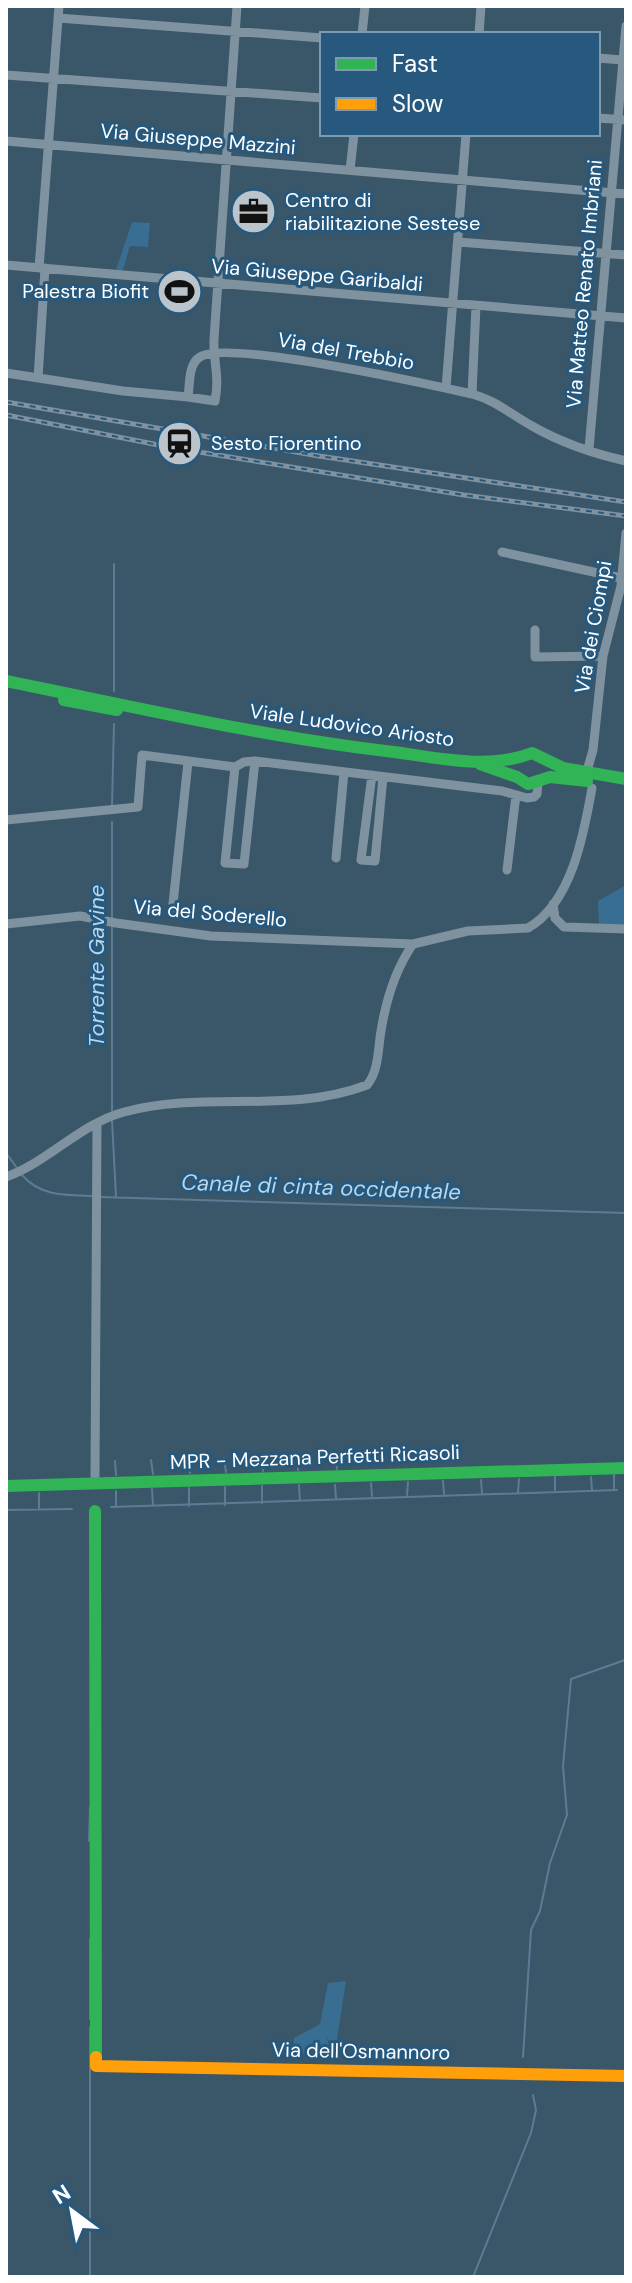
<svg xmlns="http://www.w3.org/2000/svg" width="632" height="2283" font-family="'DM Sans',sans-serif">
	<rect width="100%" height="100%" fill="#3a5669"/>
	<path fill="#376e92" d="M132 222 150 223 148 247 130 246 123 270H116Z
		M626 885V927L599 925 598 901Z
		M346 1981 335 2052 326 2036 332 2052 293 2054 294 2038 320 2024 328 1983Z"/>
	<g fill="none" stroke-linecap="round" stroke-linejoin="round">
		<path stroke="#5a7d95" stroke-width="2" d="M114 691V564
			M112 805 114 724
			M112 920V822
			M112 1111V927
			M112 1120 116 1197
			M6 1153 17 1168
			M22 1175C41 1197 67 1195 94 1196
			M100 1197 626 1213
			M335 1455 337 1469
			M297 1456 298 1470
			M262 1457 263 1471
			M224 1458 226 1472
			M188 1459 190 1473
			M151 1460 153 1474
			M115 1461 116 1475
			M6 1476V1478
			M591 1477 592 1490
			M481 1480 482 1493
			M443 1481 444 1494
			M371 1483 372 1496
			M299 1485 300 1501
			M335 1485 336 1498
			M262 1486V1503
			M225 1487V1505
			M152 1489 153 1506
			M614 1489V1475
			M555 1490V1477
			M518 1492 519 1479
			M39 1493V1508
			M407 1495 408 1482
			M116 1506V1491
			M189 1506V1488
			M111 1507 617 1490
			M6 1510 72 1509
			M89 1841 90 1807
			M90 2019V1939
			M523 2057 531 1930 540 1911 550 1863 567 1815 563 1766 571 1679 625 1660 626 1641
			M90 2277V2027
			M473 2277 531 2133 536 2110 533 2095"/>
		<path stroke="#7f92a0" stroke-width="9" d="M237 6 214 339C213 362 220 376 215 401L188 397C190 384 188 364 200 357 225 339 432 385 472 394 495 400 512 415 532 426 560 442 595 454 626 461
			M58 18 322 38
			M362 34 365 6
			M479 34 481 6
			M598 58 622 60
			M6 75 322 98
			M598 118 626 120
			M6 141 626 194
			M350 170 354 134
			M458 242 626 255
			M6 265 626 318
			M39 268 59 6
			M6 373 123 391 188 397
			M38 378 45 268
			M446 388 466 134
			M472 394 476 306
			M589 449 626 26
			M502 552 621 578
			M535 630V657L603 656
			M188 762 172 913 190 915
			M235 767 225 863 244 864 255 761
			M586 774 593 750 603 656 621 586 626 533
			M372 775 361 860 375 861 383 777
			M6 820 138 807 142 755 235 767 244 762 255 761 502 791 527 798 534 797 537 794 538 782
			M336 858 344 772
			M507 870 516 795
			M553 904 555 918 564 927 626 929
			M6 924 80 916 116 923 211 936 413 944
			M6 1177C48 1162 80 1124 124 1112 205 1090 288 1115 367 1085 379 1071 378 1048 381 1031 386 1000 395 970 413 944L468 931 528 928C572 903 584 833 592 788
			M95 1476 97 1123"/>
		<path stroke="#30b455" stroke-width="12" d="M6 681C135 707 263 737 394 752 439 758 489 770 532 753L563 768 626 779
			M64 700 117 710
			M480 764 517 777 528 784 550 777 587 781
			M6 1486 626 1468
			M95 1511 96 2057"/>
		<path stroke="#ff9f0a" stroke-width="12" d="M96 2057V2066L626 2076"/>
		<defs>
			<path id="rail" d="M6 402 319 456 626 502
				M6 415 174 448 464 495 626 516"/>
		</defs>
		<use href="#rail" stroke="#8092a0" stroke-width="5"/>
		<use href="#rail" stroke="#26597d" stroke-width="2" stroke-dasharray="6" stroke-linecap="butt"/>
	</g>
	<defs>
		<symbol id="office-disc" viewBox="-11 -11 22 22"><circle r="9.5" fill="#bac4ca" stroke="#26597d"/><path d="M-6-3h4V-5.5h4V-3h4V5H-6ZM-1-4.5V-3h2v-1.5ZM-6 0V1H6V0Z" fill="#111"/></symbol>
		<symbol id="stadium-disc" viewBox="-11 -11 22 22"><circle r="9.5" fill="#bac4ca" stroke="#26597d"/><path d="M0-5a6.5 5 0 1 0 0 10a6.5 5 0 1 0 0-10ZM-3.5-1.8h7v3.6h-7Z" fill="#111"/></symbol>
		<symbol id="station-disc" viewBox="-11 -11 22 22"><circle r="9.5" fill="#bac4ca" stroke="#26597d"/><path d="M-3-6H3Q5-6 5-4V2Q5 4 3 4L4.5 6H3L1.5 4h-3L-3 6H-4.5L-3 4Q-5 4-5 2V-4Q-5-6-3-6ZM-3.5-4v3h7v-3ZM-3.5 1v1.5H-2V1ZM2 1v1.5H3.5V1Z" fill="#111"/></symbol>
	</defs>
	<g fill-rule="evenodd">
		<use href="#office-disc" x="228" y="186" width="51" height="51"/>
		<use href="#stadium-disc" x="154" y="266" width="51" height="51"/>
		<use href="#station-disc" x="154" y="418" width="51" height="51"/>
	</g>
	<g text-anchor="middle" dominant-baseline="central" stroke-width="6" stroke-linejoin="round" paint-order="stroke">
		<g font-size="20" fill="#fff" stroke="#26597d">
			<text transform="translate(198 139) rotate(5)">Via Giuseppe Mazzini</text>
			<text transform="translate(317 275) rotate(5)">Via Giuseppe Garibaldi</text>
			<text transform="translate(584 284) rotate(-85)">Via Matteo Renato Imbriani</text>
			<text transform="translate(346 351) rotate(10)">Via del Trebbio</text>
			<text transform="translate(593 627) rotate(-80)">Via dei Ciompi</text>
			<text transform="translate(352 725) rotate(8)">Viale Ludovico Ariosto</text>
			<text transform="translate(210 913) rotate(5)">Via del Soderello</text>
			<text transform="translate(315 1457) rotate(-2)">MPR - Mezzana Perfetti Ricasoli</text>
			<text transform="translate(361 2051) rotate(1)">Via dell'Osmannoro</text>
		</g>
		<g font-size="20" fill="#fff" stroke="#26597d" text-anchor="start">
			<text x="285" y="200">Centro di<tspan x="285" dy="23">riabilitazione Sestese</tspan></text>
			<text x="149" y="291" text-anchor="end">Palestra Biofit</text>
			<text x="211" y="443">Sesto Fiorentino</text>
		</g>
		<g font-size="22" font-style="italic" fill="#b7d7ec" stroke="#26597d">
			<text transform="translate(96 966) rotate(-90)">Torrente Gavine</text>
			<text transform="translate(321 1187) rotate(2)">Canale di cinta occidentale</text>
		</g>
	</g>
	<rect width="632" height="2283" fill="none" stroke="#ffffff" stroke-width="16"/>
	<rect x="320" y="32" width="280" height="104" fill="#26597d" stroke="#7d9bb1" stroke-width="2"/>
	<rect x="336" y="58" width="40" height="12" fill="#30b455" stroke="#7d9bb1" stroke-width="2"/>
	<text x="392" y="72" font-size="24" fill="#ffffff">Fast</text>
	<rect x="336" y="98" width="40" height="12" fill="#ff9f0a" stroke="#7d9bb1" stroke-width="2"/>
	<text x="392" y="112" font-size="24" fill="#ffffff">Slow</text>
	<g transform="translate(72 2211) rotate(328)" stroke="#26597d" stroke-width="6" paint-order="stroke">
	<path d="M0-6L14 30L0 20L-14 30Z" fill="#ffffff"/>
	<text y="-12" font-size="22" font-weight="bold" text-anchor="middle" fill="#ffffff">N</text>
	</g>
</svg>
